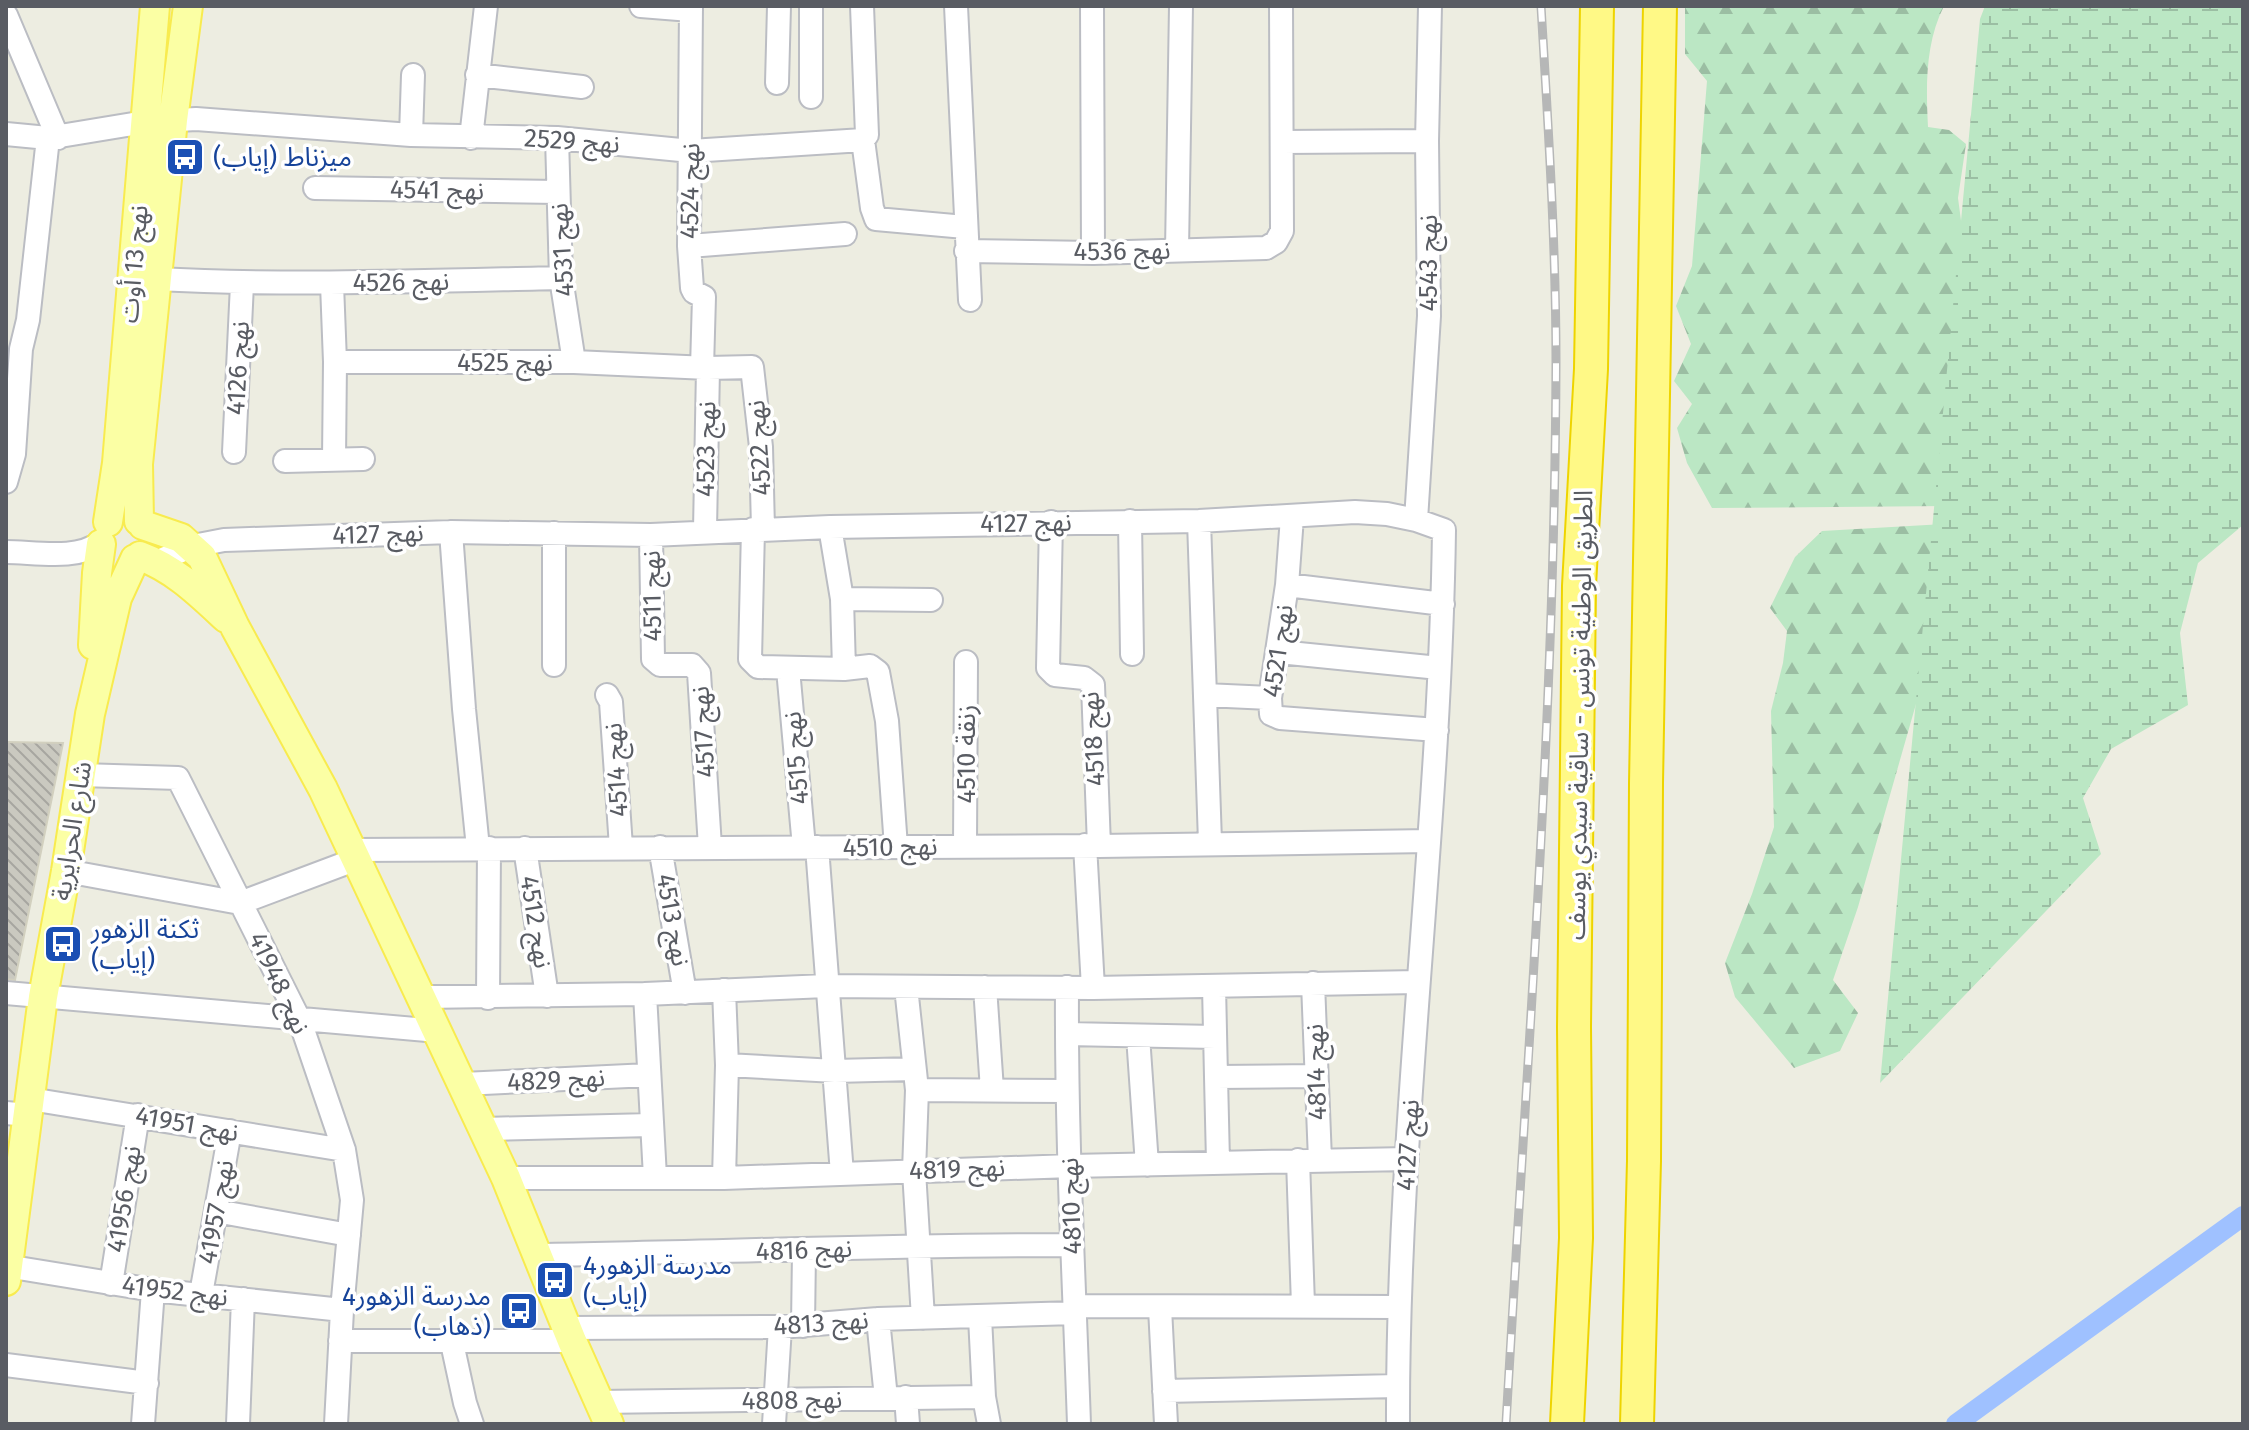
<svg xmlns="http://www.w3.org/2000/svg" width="2249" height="1430" font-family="'Fira Sans','Noto Sans Arabic',sans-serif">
	<defs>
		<pattern id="forest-firs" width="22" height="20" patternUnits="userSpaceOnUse" patternTransform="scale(2)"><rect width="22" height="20" fill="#bbe7c4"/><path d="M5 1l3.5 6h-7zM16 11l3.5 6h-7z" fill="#9bbea3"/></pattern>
		<pattern id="wetland-marsh" width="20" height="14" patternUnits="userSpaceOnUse" patternTransform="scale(2)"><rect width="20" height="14" fill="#bbe7c4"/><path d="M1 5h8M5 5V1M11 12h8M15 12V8" fill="none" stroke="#9bbea3"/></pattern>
		<pattern id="building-back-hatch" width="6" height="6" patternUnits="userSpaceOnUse" patternTransform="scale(2)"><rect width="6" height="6" fill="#cac9c0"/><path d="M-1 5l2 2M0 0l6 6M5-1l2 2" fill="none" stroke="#a7a6a0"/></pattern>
	</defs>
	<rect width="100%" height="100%" fill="#edede1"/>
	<path fill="url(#forest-firs)" d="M1685 6H1944C1925 43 1926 87 1928 127L1949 130 1966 144 1958 198 1962 228 1948 506 1712 508 1687 463 1677 428 1692 404 1674 381 1691 344 1676 306 1692 266 1707 81 1685 54Z
		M1944 524 1916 704 1858 907 1833 980 1858 1013 1840 1051 1794 1068 1735 997 1725 963 1752 894 1774 827 1771 711 1783 663 1787 631 1770 608 1795 557 1822 531Z"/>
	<path fill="url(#wetland-marsh)" d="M1985 6H2243V525L2198 563 2180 633 2188 705 2111 749 2083 798 2101 854 1880 1083 1980 19Z"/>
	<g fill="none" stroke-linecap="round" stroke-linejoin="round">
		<path stroke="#9fc1ff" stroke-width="20" d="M1956 1424 2243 1216"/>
	</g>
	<path fill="url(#building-back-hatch)" stroke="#d2d0bf" stroke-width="2" d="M6 742 63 743 15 980 6 979Z"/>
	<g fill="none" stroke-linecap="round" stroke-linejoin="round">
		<defs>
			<path id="minor" d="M641 6 691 10
				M691 6 689 246 692 288 694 292 704 297 702 368
				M956 6 970 300
				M1092 6 1093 253
				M6 15 58 138
				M477 75 582 87
				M777 83 779 6
				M811 97V6
				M6 134 48 138
				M411 135 413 75
				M471 138 486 6
				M557 138 561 278 574 362
				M863 140 872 208 876 219 965 227
				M1282 142 1427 141
				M315 188 558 192
				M689 246 845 234
				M1177 250 1181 6
				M966 251 1093 253 1266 248 1276 242 1282 231 1281 6
				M156 279C291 286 426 281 561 278
				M332 284 335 362H574L708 368 752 367 761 447 763 529
				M234 452 242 284
				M334 459 335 362
				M285 461 363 459
				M6 482 14 454 21 349 28 320 48 138 145 122 196 119 411 135 557 138 691 151 863 140 867 135 862 6
				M1292 517 1287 585 1270 698 1271 714 1280 718 1437 730
				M1416 520 1429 316 1427 141 1430 6
				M1130 521 1132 654
				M1199 521 1210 842
				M1051 522 1048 668 1055 675 1084 678 1093 685 1099 846
				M830 527 842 599 844 669
				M753 529 750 659 758 667 844 669 870 666 878 672 887 721 896 847
				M705 530 708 368
				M451 532 464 709 478 848
				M554 533V665
				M651 535 653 659 660 665H692L699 673 710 847
				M6 552C35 552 77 561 101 542
				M156 562 193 546 224 540 451 532 651 535 830 527 1199 521 1355 512 1387 514 1416 520 1444 530C1440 829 1397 1125 1398 1424
				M1287 585 1443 604
				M842 599 931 600
				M1279 652 1439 668
				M788 669 804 847
				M607 695 611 702 621 847
				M1205 695 1270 698
				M81 775 178 778 300 1021 344 1150 352 1200 342 1310 336 1424
				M1085 845 1093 988
				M965 846 966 662
				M660 847 685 993
				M817 847 842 1174
				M525 848 547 996
				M352 850 1099 846 1429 841
				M66 871 240 903 357 859
				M1313 983 1320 1160
				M1214 986 1216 1077 1315 1076
				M906 987 917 1090 914 1171 923 1318
				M985 987 992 1090
				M1067 987C1066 1133 1074 1278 1079 1424
				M724 990 727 1065 724 1178
				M6 993 438 1031
				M645 994 655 1177
				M423 997 645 994 826 986 1093 988 1417 982
				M488 998 489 848
				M1067 1034 1215 1037
				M1138 1036 1147 1165
				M727 1065 835 1071 914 1069
				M1216 1077 1218 1162
				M463 1084 649 1075
				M917 1090 1066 1091
				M30 1099 344 1150
				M6 1113 29 1115
				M484 1129 651 1125
				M1298 1160 1303 1305
				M506 1178H724L1071 1166 1407 1159
				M216 1211 349 1235
				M537 1255C715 1252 894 1245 1072 1245
				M6 1266 153 1290 342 1310
				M111 1284 138 1115
				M201 1294 230 1131
				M1075 1306 1398 1307
				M1160 1308 1166 1424
				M980 1317 984 1397 989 1424
				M878 1319 886 1398
				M803 1326 804 1251
				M567 1328 780 1327 878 1319 1075 1313
				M340 1341H572
				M452 1343 465 1403 472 1424
				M6 1365 147 1383
				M1164 1391 1398 1386
				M906 1397 908 1424
				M599 1402 984 1397
				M143 1424 153 1290
				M238 1424 243 1299
				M774 1424 780 1327"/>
			<path id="major" d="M139 521 138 464 173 120 188 6
				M108 522 117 463 155 6
				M143 525 181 538 202 557 235 627 323 789 506 1178 572 1341 609 1424
				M140 556C175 569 199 593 226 618
				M93 645 97 573 101 544
				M6 1281 43 997 66 871 90 714 117 598 135 559"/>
			<path id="highway" d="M1567 1424 1576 1238 1574 1027 1579 586 1591 369 1597 6
				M1637 1424 1644 1161 1646 783 1660 6"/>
		</defs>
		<use href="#minor" stroke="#bbbdc3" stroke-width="26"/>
		<use href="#major" stroke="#f8eb4f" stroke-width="32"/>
		<use href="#highway" stroke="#eed400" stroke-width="36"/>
		<use href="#minor" stroke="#fff" stroke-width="22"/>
		<use href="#major" stroke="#fbffa4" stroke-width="28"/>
		<use href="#highway" stroke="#fff986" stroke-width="32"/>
		<defs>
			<path id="rail" d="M1506 1424C1526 1071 1555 716 1556 362 1556 244 1548 124 1541 6"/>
		</defs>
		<use href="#rail" stroke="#b6b7b7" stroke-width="9"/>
		<use href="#rail" stroke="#fff" stroke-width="6" stroke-dasharray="18" stroke-linecap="butt"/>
	</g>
	<defs>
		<symbol id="bus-square" viewBox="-11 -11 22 22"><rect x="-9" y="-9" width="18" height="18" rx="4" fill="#1a4fb4" stroke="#fff"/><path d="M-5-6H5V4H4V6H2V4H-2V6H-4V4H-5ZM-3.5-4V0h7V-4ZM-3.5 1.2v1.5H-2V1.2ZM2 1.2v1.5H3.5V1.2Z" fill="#fff"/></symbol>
	</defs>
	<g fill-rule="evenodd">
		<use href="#bus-square" x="163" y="135" width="44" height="44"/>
		<use href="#bus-square" x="41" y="922" width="44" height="44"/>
		<use href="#bus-square" x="533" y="1258" width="44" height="44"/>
		<use href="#bus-square" x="497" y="1289" width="44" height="44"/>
	</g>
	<g text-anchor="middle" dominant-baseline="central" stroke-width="7" stroke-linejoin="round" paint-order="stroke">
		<g font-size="26" fill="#595c63" stroke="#fff">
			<text transform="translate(572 141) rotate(4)">نهج 2529</text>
			<text transform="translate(437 190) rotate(1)">نهج 4541</text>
			<text transform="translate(690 191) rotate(-89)">نهج 4524</text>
			<text transform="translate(562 250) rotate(-94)">نهج 4531</text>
			<text transform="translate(1122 251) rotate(-1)">نهج 4536</text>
			<text transform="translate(1428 263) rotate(-90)">نهج 4543</text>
			<text transform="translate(134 264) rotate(-85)">نهج 13 أوت</text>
			<text transform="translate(401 282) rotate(-1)">نهج 4526</text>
			<text x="505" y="362">نهج 4525</text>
			<text transform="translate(238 368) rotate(-87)">نهج 4126</text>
			<text transform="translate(759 448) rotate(-94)">نهج 4522</text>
			<text transform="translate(706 449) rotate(-89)">نهج 4523</text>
			<text transform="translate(1026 523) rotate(-1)">نهج 4127</text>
			<text transform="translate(378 534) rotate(-2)">نهج 4127</text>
			<text transform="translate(652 596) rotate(-91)">نهج 4511</text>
			<text transform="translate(1278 651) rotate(-82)">نهج 4521</text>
			<text transform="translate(1580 715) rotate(-89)">الطريق الوطنية تونس - ساقية سيدي يوسف</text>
			<text transform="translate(703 732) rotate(-94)">نهج 4517</text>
			<text transform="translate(1093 739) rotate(-94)">نهج 4518</text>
			<text transform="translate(966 754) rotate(-90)">زنقة 4510</text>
			<text transform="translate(796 758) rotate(-95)">نهج 4515</text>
			<text transform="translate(616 770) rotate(-94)">نهج 4514</text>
			<text transform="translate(72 831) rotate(-81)">شارع الحرايرية</text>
			<text transform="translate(890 847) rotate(-1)">نهج 4510</text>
			<text transform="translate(673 920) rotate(80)">نهج 4513</text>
			<text transform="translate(536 922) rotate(81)">نهج 4512</text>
			<text transform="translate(279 983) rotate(65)">نهج 41948</text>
			<text transform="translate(1316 1072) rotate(-92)">نهج 4814</text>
			<text transform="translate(556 1080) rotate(-3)">نهج 4829</text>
			<text transform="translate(187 1124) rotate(10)">نهج 41951</text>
			<text transform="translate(1408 1145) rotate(-87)">نهج 4127</text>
			<text transform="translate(957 1169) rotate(-2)">نهج 4819</text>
			<text transform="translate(124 1199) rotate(-81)">نهج 41956</text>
			<text transform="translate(1071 1206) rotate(-92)">نهج 4810</text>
			<text transform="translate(216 1212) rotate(-80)">نهج 41957</text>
			<text transform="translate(804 1250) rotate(-2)">نهج 4816</text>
			<text transform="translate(175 1291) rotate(7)">نهج 41952</text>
			<text transform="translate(821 1323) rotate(-4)">نهج 4813</text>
			<text transform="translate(792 1400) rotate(-1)">نهج 4808</text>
		</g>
		<g font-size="26" fill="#164399" stroke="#fff" text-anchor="start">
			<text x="213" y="157">ميزناط (إياب)</text>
			<text x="91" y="929">ثكنة الزهور<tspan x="91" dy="30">(إياب)</tspan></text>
			<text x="583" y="1265">مدرسة الزهور4<tspan x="583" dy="30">(إياب)</tspan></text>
			<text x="491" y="1296" text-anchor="end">مدرسة الزهور4<tspan x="491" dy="30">(ذهاب)</tspan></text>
		</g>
	</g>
	<rect width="2249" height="1430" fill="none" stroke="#595c63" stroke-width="16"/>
</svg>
